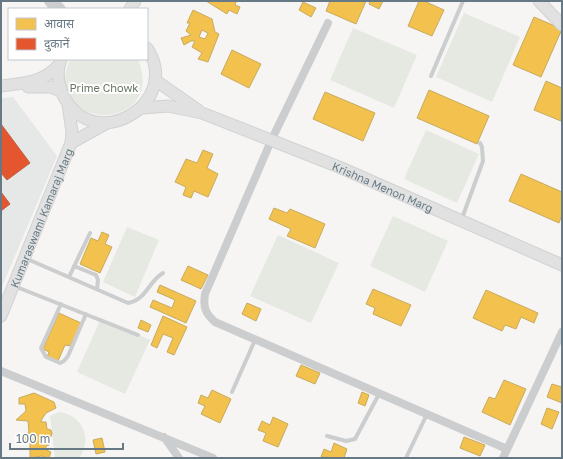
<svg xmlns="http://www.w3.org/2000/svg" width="563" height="459" font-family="'Golos Text','Noto Sans Devanagari',sans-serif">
	<rect width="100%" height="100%" fill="#f6f5f4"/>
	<path fill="#e6e7e7" d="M13 97 57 156 1 289V98Z"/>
	<path fill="#e6e8e2" d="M464 13 520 37 492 102 436 77Z
		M353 28 417 55 394 108 330 80Z
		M70 59H138C168 134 39 133 70 59Z
		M426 130 479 154 457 203 404 179Z
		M393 216 448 241 425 292 370 266Z
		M127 227 159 240 135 297 103 282Z
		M278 235 339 263 311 323 250 296Z
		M101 318 150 340 125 394 77 372Z
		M59 412C83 415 93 439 79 458H55L50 416Z"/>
	<path fill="#f2c14e" stroke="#c8ab5e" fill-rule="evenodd" d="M206 1H234L236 2 235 5 240 7 237 14 229 10 227 14Z
		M330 1H366L356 24 326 11Z
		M370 1H383L379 9 369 4Z
		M419 1H424L444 10 432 36 408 26Z
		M303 2 316 8 311 17 299 10Z
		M193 10 212 19 215 32 219 34 208 62 198 59 202 53 192 47 195 41H191L184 45 181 38 191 35 186 31 190 23H187ZM202 30 208 33 205 39 199 37Z
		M534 17 562 29 541 77 513 65Z
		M232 50 261 64 249 88 221 74Z
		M546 81 562 88 561 121 534 110Z
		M429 90 489 116 477 144 417 118Z
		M325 92 375 113 363 141 313 119Z
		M203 150 213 154 207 168 218 174 208 197 194 191 191 198 183 195 186 187 175 182 186 159 197 163Z
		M521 174 562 192V215L559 223 509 201Z
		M274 208 287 213 290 209 325 224 315 248 287 236 291 229 269 219Z
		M102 232 109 235 105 244 112 247 100 273 80 264 91 238 98 241Z
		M188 266 208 275 201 289 181 280Z
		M160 285 196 301 186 323 150 307 153 300 172 308 175 300 157 292Z
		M373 289 411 305 401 326 373 314 375 308 366 304Z
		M486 290 538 313 534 323 521 317 516 329 505 325 502 331 473 318Z
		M247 303 261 309 256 321 242 314Z
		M59 313 81 323 71 346 65 345 58 361 47 357 49 352 43 349Z
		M163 316 187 327 174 355 167 352 173 338 163 334 157 348 151 345Z
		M141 320 151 325 148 332 138 328Z
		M301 365 320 373 315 384 296 376Z
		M504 380 526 389 510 425 482 412 489 397 495 399Z
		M552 384 562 387V403L547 397Z
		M212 390 231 399 220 423 201 414 205 406 198 403 201 395 208 398Z
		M362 392 369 395 365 406 358 403Z
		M34 393 54 402 56 408 46 413 42 419 41 422H46L47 429 51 430 52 433 51 437 48 438 49 445 46 446V450L51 452 49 458 42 456 30 458V440H24L23 434 29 433 28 421 16 420 26 411 25 404H19V398Z
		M547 408 559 412 552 429 541 424Z
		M273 417 288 424 278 447 263 441 266 433 258 430 262 421 270 425Z
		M464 437 485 445 480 456 460 448Z
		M102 438 105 452 96 454 93 440Z
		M334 443 347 449 344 458 321 457 324 449 331 452Z"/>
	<path fill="#e4572e" stroke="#be6148" d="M1 124 30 163 7 180 1 173Z
		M1 192 10 204 1 211Z"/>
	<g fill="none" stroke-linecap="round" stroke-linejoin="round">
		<defs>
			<g id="secondary">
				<path d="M539 1 562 25"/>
				<path d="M130 9 135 1"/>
				<path d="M61 59C56 72 58 85 64 97 96 156 183 102 147 48"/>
				<path d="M155 80 198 110"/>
				<path d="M1 86C25 83 42 83 59 65"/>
				<path d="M28 87H50L61 91"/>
				<path id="s1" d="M142 108 168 106 202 113 339 167 562 265"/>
				<path d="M71 143 107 123"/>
				<path id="s2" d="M1 316 71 143 72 132 68 104"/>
			</g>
		</defs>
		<use href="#secondary" stroke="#d1d2d3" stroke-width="13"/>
		<path stroke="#cccdce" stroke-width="4" d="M431 76 463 1
			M461 221 483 161 482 147 480 143
			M25 258 128 303C147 299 148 282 163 273
			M74 266 96 275 98 280 97 289
			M69 277 90 233
			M14 286 138 335
			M61 304 41 348 46 357 60 363 64 361 68 356 86 314
			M232 392 255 340
			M327 436 346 441 355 439 379 394
			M406 458 427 414"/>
		<path stroke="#cccdce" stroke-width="8" d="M48 1 54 9
			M55 1 62 9
			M328 23 271 141 205 294C203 307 205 313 215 322L507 449
			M1 371 213 458
			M164 437 179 458
			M503 458 562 332"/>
		<use href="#secondary" stroke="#e0e1e0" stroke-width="11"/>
	</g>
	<g text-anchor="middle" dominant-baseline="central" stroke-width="4" stroke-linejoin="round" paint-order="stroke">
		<g font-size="11" fill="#667761" stroke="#fff">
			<text x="104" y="87">Prime Chowk</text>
		</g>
		<g font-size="11" fill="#667984" stroke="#fff">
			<text stroke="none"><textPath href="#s1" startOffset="256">Krishna Menon Marg</textPath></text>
			<text stroke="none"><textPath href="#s2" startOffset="106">Kumaraswami Kamaraj Marg</textPath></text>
		</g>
	</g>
	<rect width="563" height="459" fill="none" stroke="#667984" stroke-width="4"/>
	<rect x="8" y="8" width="140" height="52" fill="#ffffff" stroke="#c2c9ce"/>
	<rect x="16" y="18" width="20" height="12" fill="#f2c14e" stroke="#c2c9ce"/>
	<text x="44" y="28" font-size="12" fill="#667984">आवास</text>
	<rect x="16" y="38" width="20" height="12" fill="#e4572e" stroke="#c2c9ce"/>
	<text x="44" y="48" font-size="12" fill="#667984">दुकानें</text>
	<path d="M10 443v6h113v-6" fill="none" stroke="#667984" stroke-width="2"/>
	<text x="16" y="443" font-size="12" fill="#667984" stroke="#ffffff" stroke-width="3" paint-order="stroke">100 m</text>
</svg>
